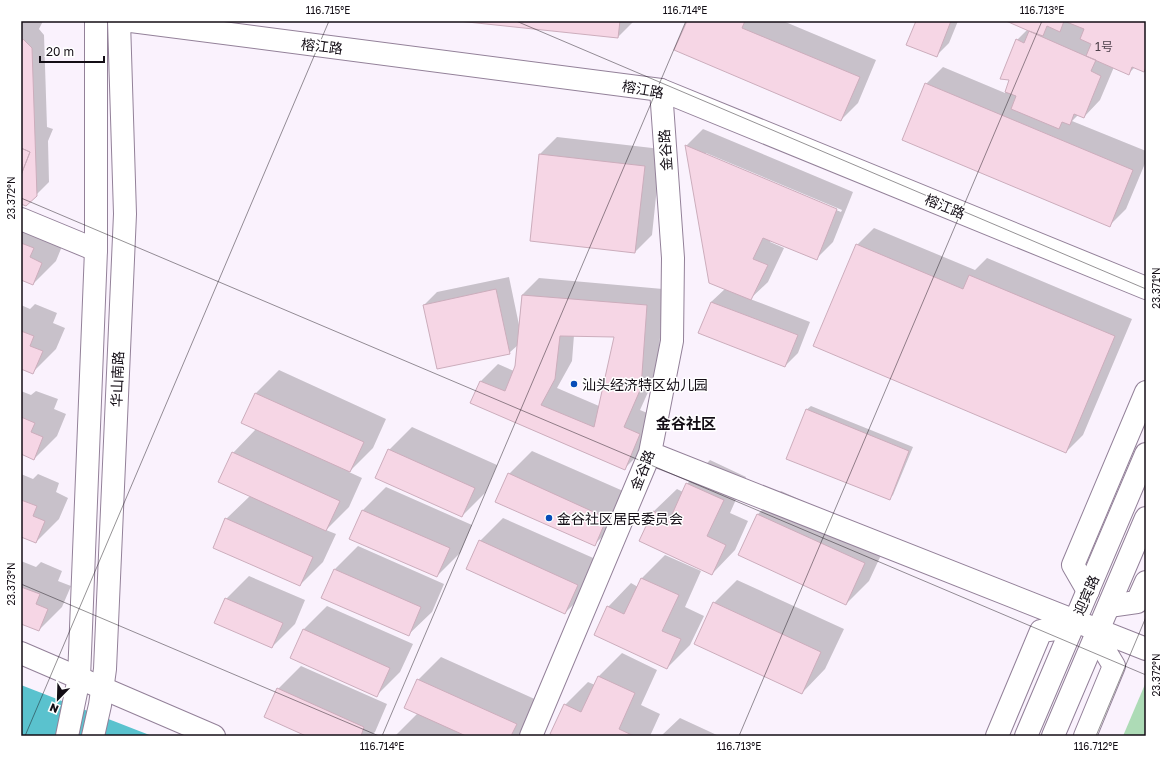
<svg xmlns="http://www.w3.org/2000/svg" width="1167" height="757" font-family="'Golos Text','Noto Sans SC',sans-serif">
	<rect width="100%" height="100%" fill="#faf2fd"/>
	<path fill="#addbb6" d="M1146 682V736H1123Z"/>
	<path fill="#5ac2ce" d="M21 685 152 736H21Z"/>
	<path fill="#0003" fill-rule="evenodd" d="M21 21H43L39 29 44 35 47 127 53 129 48 141 49 182 26 205 21 203Z
		M468 21H634L618 37Z
		M688 21H783L876 60 858 103 841 120Z
		M917 21H958L949 43 936 56Z
		M1009 21H1146V68L1144 71 1135 67 1129 73 1114 67 1100 100 1084 117 1078 115 1072 121 1146 151V161L1126 209 1109 226 926 84 943 67 1005 93 1010 80 1017 40 1028 29Z
		M703 129 853 192 833 242 816 259 771 240 770 242 784 248 768 282 750 299 810 322 798 353 785 366 711 302 726 288 686 146ZM706 153 842 210 841 212 706 155Z
		M557 137 661 149 652 235 635 252 531 240 540 154Z
		M21 217 65 239 56 261 33 284 21 279Z
		M874 228 975 270 987 258 1132 319 1083 435 1066 452 857 245Z
		M509 277 519 325 522 295 539 278 663 289 658 370 640 410 657 417 641 452 624 469 471 403 481 381 498 364 514 371 518 345 509 353 424 305 437 292ZM574 335 615 336 599 406 557 388 572 361Z
		M35 304 57 313 53 323 65 328 56 349 33 372 21 367V305L30 309Z
		M279 370 386 419 373 448 349 472 362 478 349 507 326 530 336 534 323 562 300 585 226 519 250 496 233 453 256 429 243 423 256 393Z
		M21 391 31 395 36 391 58 399 54 409 66 414 57 436 34 459 21 453Z
		M811 406 913 447 893 495 889 499 806 410Z
		M412 427 497 465 485 493 462 516 389 450Z
		M532 451 630 494 617 522 594 545 509 474Z
		M710 460 746 477 730 513 748 521 735 550 712 574 653 512 677 489 683 492 687 484Z
		M21 474 33 479 38 474 59 483 56 492 68 498 59 519 36 542 21 536Z
		M386 487 472 525 460 553 437 576 351 538 363 510Z
		M781 491 888 540 869 581 846 604 740 554 758 514Z
		M503 518 600 561 588 590 565 613 480 541Z
		M358 546 444 584 432 612 408 635 335 569Z
		M665 555 701 571 685 607 704 616 690 645 667 668 608 607 631 583 638 587 642 578Z
		M21 561 36 567 41 562 62 571 58 581 71 586 62 607 39 630 21 623Z
		M249 576 305 600 295 624 272 647 226 599Z
		M737 580 844 629 825 669 802 693 714 603Z
		M327 606 413 644 400 672 377 695 291 657 304 629Z
		M622 653 657 670 641 705 660 714 650 736H557L565 705 588 682 595 685 599 676Z
		M441 657 539 701 526 728 519 736H395L418 713V680Z
		M301 666 387 704 375 732 370 736H309L278 689Z
		M680 718 719 736H661Z"/>
	<path fill="#f6d6e5" stroke="#ccadbc" fill-rule="evenodd" d="M458 21H620L618 38Z
		M687 21H745L742 28 860 77 841 121 674 50Z
		M916 21H951L937 57 906 45Z
		M1006 21H1146V67L1144 72 1132 67 1129 75Z
		M1064 21 1084 29 1080 39 1091 44 1086 56 1096 60 1091 71 1101 76 1084 118 1074 114 1070 125 1062 122 1059 129 1011 109 1016 96 1005 92 1009 80 1000 79 1016 39 1024 43 1029 31 1043 36 1047 26 1060 32Z
		M23 39 32 48 37 196 26 206 21 204V175L30 152 21 148V43Z
		M925 83 1133 170 1110 227 902 140Z
		M685 145 837 209 817 260 763 238 753 259 768 265 751 300 709 283Z
		M21 148 30 152 21 175Z
		M539 154 645 166 635 253 530 241Z
		M21 243 34 248 30 257 42 263 33 285 21 280Z
		M856 244 963 289 969 275 1115 336 1066 453 813 346Z
		M496 289 510 354 437 369 423 305Z
		M522 295 647 305 641 388 624 427 640 434 625 470 470 403 480 381 505 391 515 366ZM560 336 614 337 594 427 541 405 555 379Z
		M711 302 798 335 785 367 698 333Z
		M21 331 34 336 30 346 43 351 33 374 21 369Z
		M255 393 364 442 350 472 241 423Z
		M806 409 909 451 890 500 786 459Z
		M21 417 35 423 31 432 43 437 34 460 21 454Z
		M388 449 475 488 462 517 375 478Z
		M232 452 340 501 326 531 218 482Z
		M508 473 607 518 595 546 495 502Z
		M686 483 724 500 707 536 726 545 712 575 639 541 653 511 670 519Z
		M21 500 37 506 33 516 45 521 36 543 21 537Z
		M362 510 450 548 437 577 349 539Z
		M757 514 865 563 846 605 738 555Z
		M225 518 313 557 300 586 213 548Z
		M479 540 578 585 565 614 466 569Z
		M334 569 421 607 409 636 321 598Z
		M641 578 679 595 662 631 681 639 667 669 594 635 607 606 624 614Z
		M21 587 40 594 36 604 48 609 39 631 21 624Z
		M225 598 283 623 272 648 214 623Z
		M713 602 821 652 802 694 694 644Z
		M303 629 390 668 377 697 290 658Z
		M598 676 635 693 619 729 634 736H554L550 734 564 704 581 712Z
		M417 679 517 724 511 736H466L404 708Z
		M277 688 364 727 361 736H306L264 717Z"/>
	<g fill="none" stroke-linecap="round" stroke-linejoin="round">
		<defs>
			<path id="street" d="M21 219 96 250
				M650 453 1146 649
				M1088 591 1073 565 1146 392
				M1109 606 1137 602 1146 582
				M21 653 214 736
				M531 736 650 453 672 341 673 258 661 90
				M997 736 1041 631 1072 627
				M1085 736 1114 666 1096 636"/>
			<path id="secondary" d="M131 21 661 90 1146 288
				M67 736 79 678 96 250V21
				M93 736 100 705 105 669 125 214 119 21
				M1026 736 1146 454
				M1053 736 1146 518"/>
		</defs>
		<use href="#street" stroke="#938199" stroke-width="24"/>
		<use href="#secondary" stroke="#938199" stroke-width="24"/>
		<use href="#street" stroke="#fff" stroke-width="22"/>
		<use href="#secondary" stroke="#fff" stroke-width="22"/>
	</g>
	<path fill="none" stroke="#130d15" stroke-width="1" stroke-opacity="0.45" d="M516 21 1146 289M21 198 1146 675M21 584 379 736M25 736 329 21M382 736 686 21M739 736 1042 21M1096 736 1146 617"/>
	<g fill="#064db8" stroke="#fff" stroke-width="1.5">
		<circle cx="574" cy="384" r="4"/>
		<circle cx="549" cy="518" r="4"/>
	</g>
	<g text-anchor="middle" dominant-baseline="central" stroke-width="3" stroke-linejoin="round" paint-order="stroke">
		<g font-size="12" fill="#4c3f49">
			<text x="1104" y="46">1号</text>
		</g>
		<g font-size="14" fill="#130d15" stroke="#fff">
			<text transform="translate(322 46) rotate(7)">榕江路</text>
			<text transform="translate(643 89) rotate(10)">榕江路</text>
			<text transform="translate(665 150) rotate(-94)">金谷路</text>
			<text transform="translate(945 206) rotate(22)">榕江路</text>
			<text transform="translate(117 379) rotate(-88)">华山南路</text>
			<text transform="translate(642 470) rotate(-69)">金谷路</text>
			<text transform="translate(1086 595) rotate(-66)">迎宾路</text>
		</g>
		<g font-size="14" fill="#130d15" stroke="#fff" text-anchor="start">
			<text x="582" y="384">汕头经济特区幼儿园</text>
			<text x="557" y="518">金谷社区居民委员会</text>
		</g>
		<g font-size="15" font-weight="bold" fill="#130d15" stroke="#fff">
			<text x="686" y="423">金谷社区</text>
		</g>
	</g>
	<rect width="1167" height="757" fill="none" stroke="#ffffff" stroke-width="44"/>
	<g transform="translate(58 699) rotate(203)" stroke="#ffffff" stroke-width="3" paint-order="stroke">
	<path d="M0-3L7 15L0 10L-7 15Z" fill="#130d15"/>
	<text y="-6" font-size="11" font-weight="bold" text-anchor="middle" fill="#130d15">N</text>
	</g>
	<path d="M40 56v6h64v-6" fill="none" stroke="#130d15" stroke-width="2"/>
	<text x="46" y="56" font-size="12" fill="#130d15" stroke="#ffffff" stroke-width="3" paint-order="stroke">20 m</text>
	<rect x="22" y="22" width="1123" height="713" fill="none" stroke="#130d15" stroke-width="1.5"/>
	<g font-size="10" text-anchor="middle" fill="#130d15">
		<text x="328" y="14">116.715°E</text>
		<text x="685" y="14">116.714°E</text>
		<text x="1042" y="14">116.713°E</text>
		<text transform="translate(11 198) rotate(-90)" y="4">23.372°N</text>
		<text transform="translate(1156 288) rotate(-90)" y="4">23.371°N</text>
		<text transform="translate(11 584) rotate(-90)" y="4">23.373°N</text>
		<text transform="translate(1156 675) rotate(-90)" y="4">23.372°N</text>
		<text x="382" y="750">116.714°E</text>
		<text x="739" y="750">116.713°E</text>
		<text x="1096" y="750">116.712°E</text>
	</g>
</svg>
